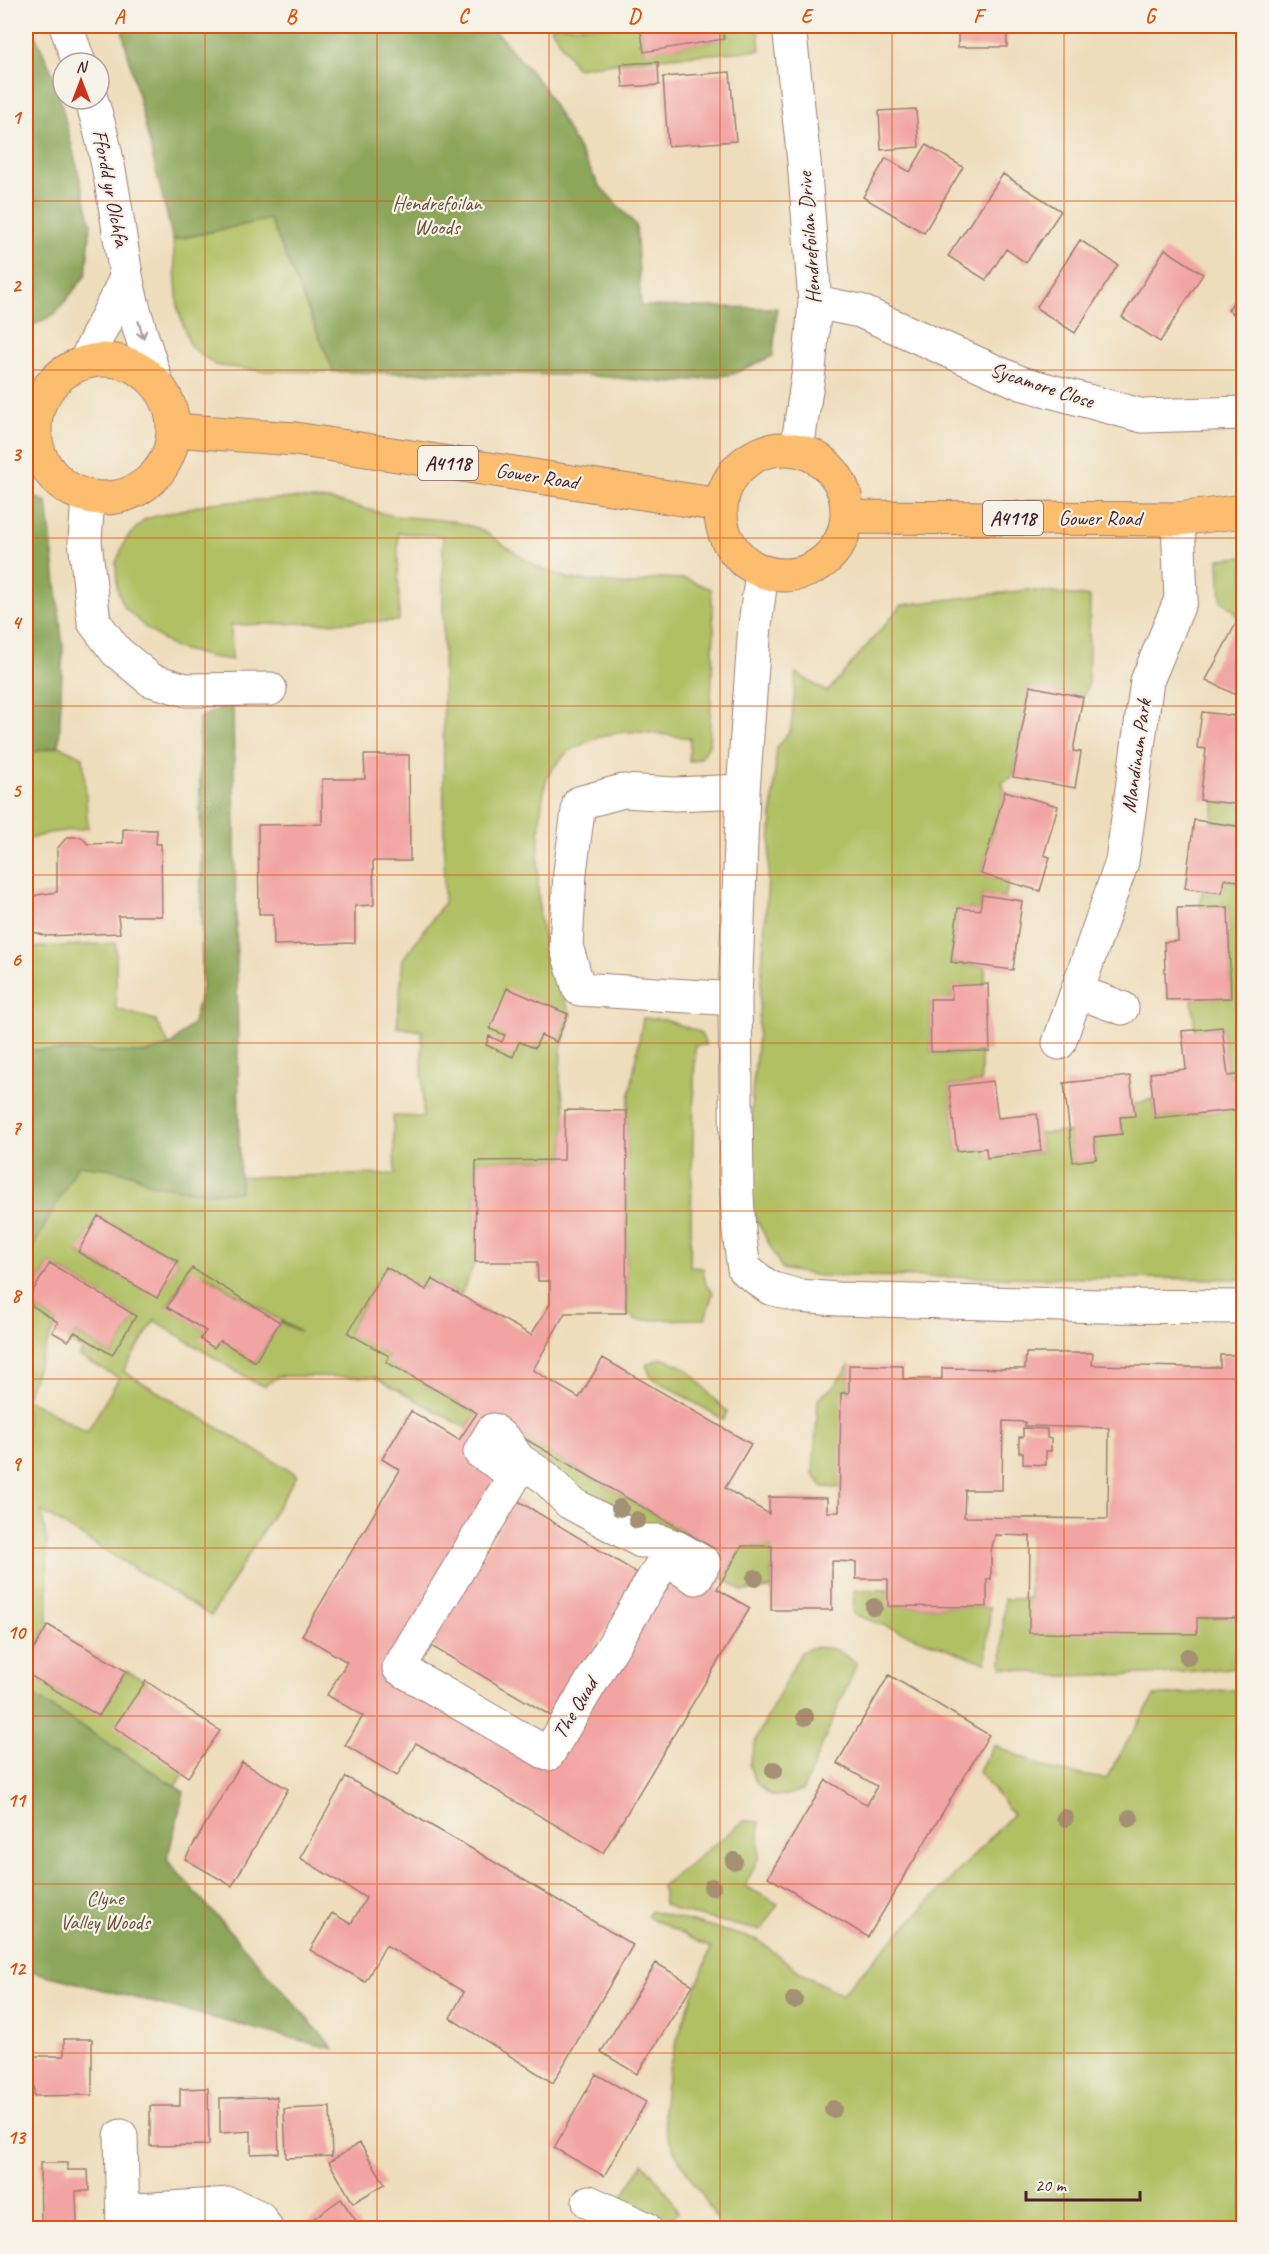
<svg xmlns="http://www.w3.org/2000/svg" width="1269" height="2254" font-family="Caveat,sans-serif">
	<rect width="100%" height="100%" fill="#f7f3e8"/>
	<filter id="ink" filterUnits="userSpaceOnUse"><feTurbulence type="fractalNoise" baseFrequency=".0167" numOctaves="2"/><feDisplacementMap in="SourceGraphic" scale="12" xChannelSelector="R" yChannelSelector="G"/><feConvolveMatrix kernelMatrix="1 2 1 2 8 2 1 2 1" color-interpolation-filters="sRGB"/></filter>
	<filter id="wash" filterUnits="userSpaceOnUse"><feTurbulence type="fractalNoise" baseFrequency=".008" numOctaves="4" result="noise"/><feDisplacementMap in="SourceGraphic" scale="24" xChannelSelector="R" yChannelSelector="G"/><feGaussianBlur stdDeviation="1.35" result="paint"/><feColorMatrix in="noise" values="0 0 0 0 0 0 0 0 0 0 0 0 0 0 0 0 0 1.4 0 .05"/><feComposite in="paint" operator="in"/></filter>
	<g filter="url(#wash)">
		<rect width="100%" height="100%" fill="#edb"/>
		<path fill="#b0c064" stroke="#7d7048" stroke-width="1.5" fill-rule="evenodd" d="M550 26H640L644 51 724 39 722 26H758L760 50 645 59 576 68Z
			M270 219 334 372 261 371 215 365 190 346 178 309 173 240Z
			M294 498 330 500 394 516 452 521 480 529 537 567 570 579 632 585 656 578 686 579 711 589 714 630 709 745 701 758 689 762 690 738C649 733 621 725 583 744 578 747 572 749 567 753 562 758 553 768 549 774 537 799 536 895 541 924 546 955 556 986 571 1014L561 1049 560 1080 565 1110 564 1160 476 1161 475 1262 461 1295 432 1279 426 1290 386 1267 348 1332 389 1356 387 1362 477 1413 466 1428 375 1377 279 1376 264 1386 254 1382 161 1325 155 1320 123 1371 297 1475 211 1616 41 1511 47 1542 48 1625 26 1663V1399L87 1432 119 1378 79 1356 83 1350 68 1341 75 1332 112 1355 136 1316 50 1263 26 1302 58 1322 52 1332 26 1397V1260L77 1165C102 1167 130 1168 149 1184L240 1192V1177L395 1174 393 1116 423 1117 422 1031 397 1027 403 959 444 903 443 536 398 533 399 621 231 625 232 660 211 657 173 647 145 627 124 607 117 588 116 563 126 539 145 519 210 503ZM98 1216 178 1261 157 1297 78 1253ZM190 1271 206 1276 300 1332 280 1322 255 1362 167 1306Z
			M1243 557H1244L1243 623 1238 620 1234 610 1221 601 1219 559Z
			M1027 590 1090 597 1088 686 1083 697 1030 687 1013 777 1002 782 1005 791 981 874 1009 882 1005 898 982 895 980 910 958 908 951 962 986 967 984 985 952 986V999L930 1000 931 1052 981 1051V1082L949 1086 957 1151 986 1148 987 1158 1041 1152 1039 1133 1070 1132 1073 1161 1096 1159 1094 1137 1122 1134 1120 1117 1134 1115V1104L1152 1099 1155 1118 1243 1109V1279L820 1276 782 1269 751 1209 752 1095 757 1046 776 755 777 747 791 729 796 673 827 692 902 605Z
			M59 746 83 757 88 828 49 833 26 840V754Z
			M1215 801 1243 805V827L1212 823Z
			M1224 879 1243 882V1074L1228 1076 1222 1027 1195 1030 1192 999 1231 998 1228 907H1200L1202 890 1222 893Z
			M116 943V1009L155 1020 170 1046 146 1053 26 1050V948Z
			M643 1018 665 1020 700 1032 706 1045H695L690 1267 703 1268 706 1285 713 1292 705 1319 637 1320 626 1313 627 1111Z
			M660 1358C700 1368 698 1388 727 1411L724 1420 651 1377 646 1365Z
			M849 1365V1393L840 1488 823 1487 813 1474 818 1399 835 1385Z
			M501 1425 713 1548 704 1563 641 1541Z
			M1030 1536 1196 1592 1197 1618H1243V1667L1158 1674 1056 1676 1002 1667 1004 1599H1029Z
			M742 1546H772L771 1589 742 1591 724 1578Z
			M854 1590H888L889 1606 990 1607 986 1663 853 1614Z
			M814 1647 834 1649 857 1663 803 1790 787 1795 771 1796 756 1782 749 1765 757 1737 801 1652Z
			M126 1671 146 1681 184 1774 175 1786 26 1691V1673L99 1716Z
			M1243 1689V2228H721C707 2196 681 2170 668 2137 650 2087 694 1997 711 1948L647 1916 651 1911 758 1940 804 1975 841 1994 1013 1814 978 1772 994 1745 1051 1770 1106 1779 1154 1696Z
			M744 1821 759 1822V1857L745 1886 778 1904 761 1931 678 1911 664 1904 662 1886Z
			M643 2163 667 2192 678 2213 664 2223 622 2197Z
			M216 2215 231 2221 242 2228H179L196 2225H216Z"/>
		<path fill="#8ca65a" stroke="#6b6242" stroke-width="1.5" d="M26 26H31L55 79 91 223 86 275 55 314 26 329Z
			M121 26H491L542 85 599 185 636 225 641 306 777 308 773 356 733 374 673 383 582 375 334 372 270 219 173 240Z
			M26 494 47 502 63 647 59 746 26 754Z
			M233 702 240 1192 205 1193 149 1184 139 1176 106 1168 78 1165 26 1260V1050L146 1053 170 1046 193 1023 202 987 199 718Z
			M26 1691 184 1792 167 1860 334 2049 26 1970Z"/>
		<g id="blocks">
			<path fill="#f2a4a3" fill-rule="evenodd" d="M640 26H722L724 39 644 52Z
				M958 26H1007V47H958Z
				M658 62 659 85 623 87 621 64Z
				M730 72 736 141 668 146 663 77Z
				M916 109 919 147 881 150 879 111Z
				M926 145 963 167 924 233 863 197 886 158 910 172Z
				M1003 174 1061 211 1026 263 1006 249 986 280 948 256Z
				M1080 240 1118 265 1075 333 1036 308Z
				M1165 249 1203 274 1160 342 1122 317Z
				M1244 286V321L1228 310Z
				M1238 620 1244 623V699L1206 680Z
				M1030 686 1083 697 1073 751 1081 752 1075 788 1013 777Z
				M1202 712 1244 717V805L1200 800 1206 749 1197 748Z
				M364 755H409L410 861H373L374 905 355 906V943L274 945 273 914H259L258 825 322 824V779H365Z
				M1005 791 1058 806 1044 855 1050 857 1040 891 981 874Z
				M1194 820 1244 827V882L1224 879 1222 893 1185 888Z
				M123 829 157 830 156 844H161L162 916H118L120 933 46 936 34 932 26 924V913L28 906 31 898 37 895 57 892V849L67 837H81L88 844 123 843Z
				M982 895 1022 901 1013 970 951 962 958 908 980 910Z
				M1228 907 1231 998 1166 1000 1164 942 1178 941 1177 908Z
				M988 984 990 1051 931 1052 930 999H952L951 986Z
				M507 988 568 1014 556 1042 541 1035 535 1048 519 1042 513 1057 486 1045 489 1036 502 1042 505 1035 490 1029Z
				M1222 1027 1228 1076 1244 1074V1109L1155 1118 1150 1073 1186 1069 1182 1031Z
				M1130 1076 1135 1116 1120 1117 1122 1134 1094 1137 1096 1159 1073 1162 1064 1083Z
				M993 1081 998 1118 1037 1114 1041 1151 987 1158 986 1148 957 1151 949 1086Z
				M565 1110 627 1111 626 1313H565L533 1370 579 1398 603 1358 751 1444 725 1488 769 1514V1497L827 1498V1512H839L841 1393H849V1365L903 1366V1379H942V1368L1025 1369 1026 1353H1093L1092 1365 1187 1367H1220V1355H1244V1618H1197V1634L1029 1633 1030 1536 995 1535 991 1551V1579H987V1607L888 1606V1579H856V1562L832 1561V1610H771L772 1546H742L717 1589 750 1608 603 1853 416 1743 397 1776 345 1745 363 1716 327 1695 347 1662 302 1635 400 1470 382 1459 411 1411 459 1440 477 1413 386 1362 389 1356 348 1333 386 1267 426 1290 432 1279 531 1335 550 1304V1281H538L537 1262H475L476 1161 564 1160ZM1003 1421 1025 1422V1426L1109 1428 1108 1519 964 1517 965 1490H1002ZM501 1425 713 1548 700 1571 651 1585 538 1749 399 1668 515 1475Z
				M98 1216 178 1261 157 1298 78 1252Z
				M50 1263 136 1316 112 1355 75 1332 68 1341 52 1332 58 1322 26 1302Z
				M192 1268 280 1322 255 1362 220 1340 214 1348 200 1339 206 1331 167 1307Z
				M1023 1428 1047 1429V1438L1051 1439V1451H1046V1465L1023 1464V1452H1019V1437H1023Z
				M515 1499 639 1574 553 1717 431 1646Z
				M48 1625 126 1671 99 1716 26 1673V1663Z
				M889 1675 989 1735 868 1937 768 1877 826 1780 867 1805 877 1786 837 1763Z
				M146 1681 220 1731 188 1777 114 1727Z
				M242 1762 288 1789 232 1886 185 1859Z
				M346 1777 474 1850 633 1945 553 2083 450 2018 464 1992 386 1945 365 1982 310 1950 332 1913 351 1924 366 1898 300 1858Z
				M656 1963 693 1985 637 2074 601 2052Z
				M64 2039H92V2095L34 2096V2056H64Z
				M596 2074 646 2102 604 2176 554 2148Z
				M208 2088 209 2145 150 2146V2106H180V2089Z
				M277 2097 279 2153 251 2154V2131L220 2133V2098Z
				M330 2107 332 2156 286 2158 284 2109Z
				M360 2143 385 2184 353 2203 329 2162Z
				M40 2163H67V2170H88L89 2191H76L77 2226 41 2227Z
				M341 2199 361 2228H300Z"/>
		</g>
	</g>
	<g filter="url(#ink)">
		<use href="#blocks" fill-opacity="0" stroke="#9c7e73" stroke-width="1.5"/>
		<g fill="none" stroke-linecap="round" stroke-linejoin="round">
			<defs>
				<path id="minor" d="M66 26 79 63
					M789 26 804 161 815 302 809 370 797 449
					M91 99C110 156 116 216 126 275 132 311 146 347 156 382
					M815 302 860 311 1021 383 1143 416 1244 413
					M85 362 126 278
					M88 497 85 541 94 622 116 651 151 680 186 690 270 689
					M743 791 735 999 737 1193 739 1232 744 1269 770 1288 799 1296 837 1299 1102 1306 1244 1307
					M1078 992 1122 1008
					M735 999 579 989 566 946 570 872 579 803 623 791 675 794 743 791 755 625 762 572
					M1059 1043 1122 862 1147 681 1181 599 1178 519
					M493 1430 506 1441 518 1459 545 1477 569 1502 641 1541H659L678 1548 704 1563 696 1578 665 1559 548 1754 399 1668 515 1475 480 1452Z
					M121 2136 123 2228
					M589 2202 645 2228
					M123 2211 231 2204 259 2217 266 2228"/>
				<path id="major" d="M35 429a69 69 0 1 1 138 0a69 69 0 1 1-138 0Z
					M174 430 295 439 720 505
					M721 512a63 63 0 1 1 126 0a63 63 0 1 1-126 0Z
					M848 517 1178 519 1244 511"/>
			</defs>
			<use href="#minor" stroke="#9c7e73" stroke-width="35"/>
			<use href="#major" stroke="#9c7e73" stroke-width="35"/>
			<use href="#minor" stroke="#fff" stroke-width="33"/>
			<use href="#major" stroke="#fcbd6e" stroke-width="33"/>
		</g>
		<g fill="#a58f75">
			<circle cx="620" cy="1508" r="9"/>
			<circle cx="637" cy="1520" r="9"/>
			<circle cx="755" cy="1578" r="9"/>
			<circle cx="874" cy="1607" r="9"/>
			<circle cx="1188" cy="1657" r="9"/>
			<circle cx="805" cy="1717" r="9"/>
			<circle cx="774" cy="1770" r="9"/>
			<circle cx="1065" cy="1818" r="9"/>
			<circle cx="1130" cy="1818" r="9"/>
			<circle cx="734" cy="1861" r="9"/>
			<circle cx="712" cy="1887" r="9"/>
			<circle cx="794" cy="2000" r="9"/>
			<circle cx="833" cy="2109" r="9"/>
		</g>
		<defs><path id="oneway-shaft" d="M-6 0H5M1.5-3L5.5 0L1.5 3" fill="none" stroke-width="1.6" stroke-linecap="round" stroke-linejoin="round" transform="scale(1.5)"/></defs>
		<use stroke="#ae9aa0" href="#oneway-shaft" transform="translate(141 330) rotate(74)"/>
	</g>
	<path fill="none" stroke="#d8530f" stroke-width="1.5" stroke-opacity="0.55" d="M205 26V2228M377 26V2228M549 26V2228M720 26V2228M892 26V2228M1064 26V2228M26 201H1244M26 370H1244M26 538H1244M26 706H1244M26 875H1244M26 1043H1244M26 1211H1244M26 1379H1244M26 1548H1244M26 1716H1244M26 1884H1244M26 2053H1244"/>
	<g text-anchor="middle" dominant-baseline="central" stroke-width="4.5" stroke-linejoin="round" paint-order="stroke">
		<g fill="#f7f3e8" stroke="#7e5f64" stroke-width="1.5">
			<rect x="418" y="446" width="60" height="34" rx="4.5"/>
			<rect x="983" y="501" width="60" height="34" rx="4.5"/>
		</g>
		<g font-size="20" font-weight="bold" fill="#4a1f2b">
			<text x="448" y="463">A4118</text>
			<text x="1013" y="518">A4118</text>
		</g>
		<g font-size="21" fill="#4a1f2b" stroke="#f7f3e8">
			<text transform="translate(111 188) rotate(79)">Ffordd yr Olchfa</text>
			<text transform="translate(809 238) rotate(-94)">Hendrefoilan Drive</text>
			<text transform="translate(1042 385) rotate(18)">Sycamore Close</text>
			<text transform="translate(537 476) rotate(9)">Gower Road</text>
			<text x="1100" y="518">Gower Road</text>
			<text transform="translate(1136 756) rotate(-82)">Mandinam Park</text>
			<text transform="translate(575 1708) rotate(-59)">The Quad</text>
		</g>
		<g font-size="21" fill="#694f3c" stroke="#f7f3e8">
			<text x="437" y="203">Hendrefoilan<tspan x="437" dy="24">Woods</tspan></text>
			<text x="105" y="1898">Clyne<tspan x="105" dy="24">Valley Woods</tspan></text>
		</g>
	</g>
	<rect width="1269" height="2254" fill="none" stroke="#f7f3e8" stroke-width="66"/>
	<g transform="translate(81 81)"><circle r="28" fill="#f7f3e8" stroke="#b29e9c" stroke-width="1.5"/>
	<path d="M0-4.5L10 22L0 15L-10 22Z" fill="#c8321e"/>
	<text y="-9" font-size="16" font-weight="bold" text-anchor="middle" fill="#4a1f2b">N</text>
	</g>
	<path d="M1026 2191v9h114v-9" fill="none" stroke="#4a1f2b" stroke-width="3"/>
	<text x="1035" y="2191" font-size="18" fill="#4a1f2b" stroke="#f7f3e8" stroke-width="4.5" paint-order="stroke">20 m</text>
	<rect x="33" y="33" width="1203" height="2188" fill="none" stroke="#d8530f" stroke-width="2"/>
	<g font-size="20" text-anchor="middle" font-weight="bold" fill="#d8530f">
		<text x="119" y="23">A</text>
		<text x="291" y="23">B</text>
		<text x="463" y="23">C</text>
		<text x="634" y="23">D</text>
		<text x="806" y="23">E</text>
		<text x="978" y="23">F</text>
		<text x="1150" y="23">G</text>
		<text x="16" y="124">1</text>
		<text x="16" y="292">2</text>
		<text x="16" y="461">3</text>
		<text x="16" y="629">4</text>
		<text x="16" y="797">5</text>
		<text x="16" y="966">6</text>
		<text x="16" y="1134">7</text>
		<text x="16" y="1302">8</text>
		<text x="16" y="1470">9</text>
		<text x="16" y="1639">10</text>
		<text x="16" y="1807">11</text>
		<text x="16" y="1975">12</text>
		<text x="16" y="2144">13</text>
	</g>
</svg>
